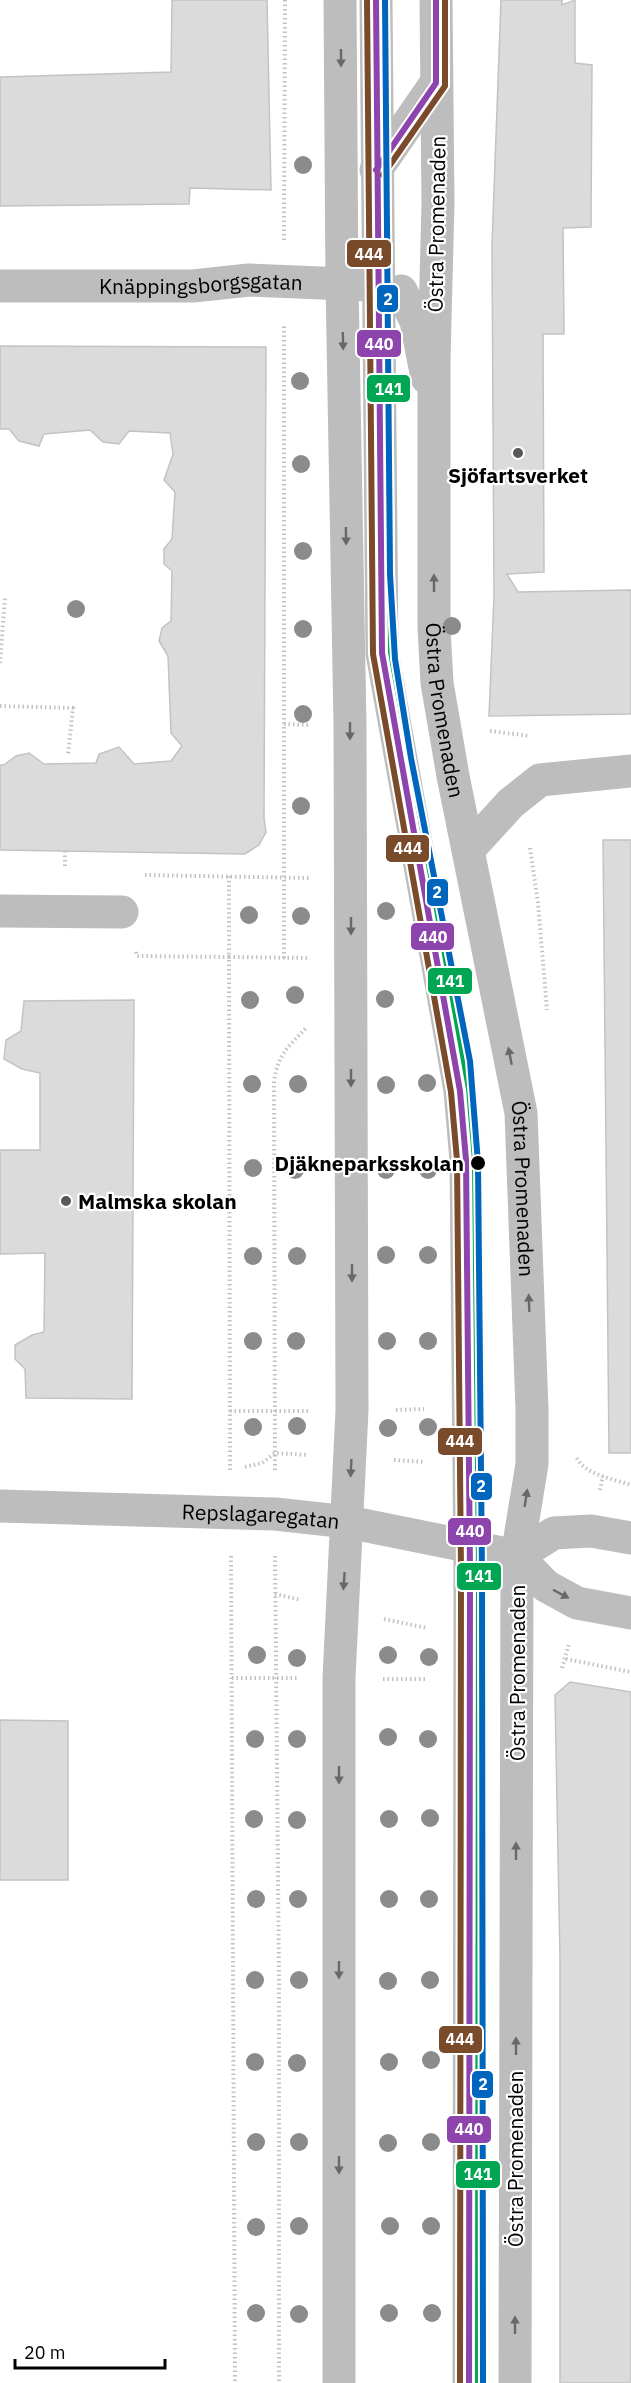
<svg xmlns="http://www.w3.org/2000/svg" width="631" height="2383" font-family="'IBM Plex Sans',sans-serif">
	<rect width="100%" height="100%" fill="#fff"/>
	<path fill="#dbdbdb" stroke="#c3c3c3" stroke-width="1.5" d="M172 0H267L271 190 190 188 189 204 0 206V77L171 72Z
		M501 0H562V5L575 0V63L592 65 591 227 563 228 564 334H543L544 572 507 574 518 592 631 590V714L489 716 494 596 492 245Z
		M0 346 266 347 264 818 266 832 259 845 245 854 0 850V765H4L16 756 29 753 44 764 96 763 99 754 119 747 134 764 171 761 182 746 171 733 168 656 159 641 162 628 171 621 172 571 164 564V549L172 539 175 492 164 480 173 454 170 433 129 431 119 444 103 442 90 430 44 434 39 446 19 441 9 429H0Z
		M603 840H631V1453H609Z
		M134 1000 132 1399 26 1398 25 1369 15 1359V1345L32 1335 44 1332 45 1253 0 1254V1150H40V1073L22 1069 4 1059 6 1040 21 1031 24 1001Z
		M570 1682 631 1692V2383H560V1959L555 1695Z
		M0 1720 68 1721V1880H0Z"/>
	<g fill="none" stroke-linecap="round" stroke-linejoin="round">
		<path stroke="#c2c2c2" stroke-width="4" stroke-dasharray="1.5 3" stroke-linecap="butt" d="M284 240 285 0
			M0 663 5 597
			M0 706 73 708 68 755
			M284 724 308 725
			M490 731 530 736
			M530 848 538 903 547 1010
			M65 851V869
			M145 875 309 878
			M136 952 137 956 229 957V876
			M284 958V325
			M396 1410 424 1409
			M230 1411H311
			M577 1458C585 1475 614 1479 631 1485
			M394 1460 425 1462
			M245 1467 262 1463 275 1453 308 1455
			M230 1470 229 957 308 958
			M275 1470 274 1081C278 1054 289 1046 307 1027
			M600 1490 603 1476
			M231 1556 235 2383
			M275 1556 279 1981V2383
			M275 1594 301 1600
			M384 1619 427 1628
			M566 1659 631 1672
			M562 1668 569 1644
			M232 1678H298
			M383 1679H427"/>
		<g stroke="#bdbdbd" stroke-width="33">
			<path d="M376 0 382 653 451 1039 460 1091 466 1160 470 1571 469 2383"/>
			<path d="M376 170 436 83"/>
			<path id="s1" d="M0 286H193L249 280 370 285"/>
			<path d="M401 291 416 321 427 378"/>
			<path d="M468 850 511 803 540 780 631 771"/>
			<path d="M0 911 122 912"/>
			<path id="s2" d="M0 1506 275 1514 348 1522"/>
		</g>
		<g stroke="#bdbdbd" stroke-width="33">
			<path id="s3" d="M436 0 438 203 434 360V628L437 683 453 776 521 1113 532 1409V1464L517 1556 515 2383"/>
			<path d="M348 1522 517 1556"/>
			<path d="M517 1556 546 1586 577 1603 631 1613"/>
			<path d="M517 1556 554 1533 591 1531 631 1538"/>
			<path d="M339 2383V1678L352 1410 350 725 342 283 340 0"/>
		</g>
		<defs>
			<path id="bus-1" d="M376 0 382 653 460 1091 466 1160 470 1571 469 2383
				M376 170 436 83V0"/>
			<path id="bus-2" d="M367 0 373 654 451 1092 457 1160 461 1571 460 2383
				M383 175 445 86V0"/>
			<path id="bus-3" d="M385 0 391 652 469 1089 475 1160 479 1571 478 2383"/>
		</defs>
		<use href="#bus-1" stroke="#fff" stroke-width="10"/>
		<use href="#bus-2" stroke="#fff" stroke-width="10"/>
		<use href="#bus-3" stroke="#fff" stroke-width="10"/>
		<use href="#bus-1" stroke="#8e44ad" stroke-width="6"/>
		<use href="#bus-2" stroke="#7a4b2a" stroke-width="6"/>
		<use href="#bus-3" stroke="#00a651" stroke-width="6"/>
		<defs>
			<path id="tram-1" d="M385 0 390 574 395 659 411 758 470 1061 478 1163 482 1573 483 2383"/>
		</defs>
		<use href="#tram-1" stroke="#fff" stroke-width="10"/>
		<use href="#tram-1" stroke="#0065bd" stroke-width="6"/>
	</g>
	<g fill="#8b8b8b">
		<circle cx="303" cy="165" r="9"/>
		<circle cx="300" cy="381" r="9"/>
		<circle cx="301" cy="464" r="9"/>
		<circle cx="303" cy="551" r="9"/>
		<circle cx="76" cy="609" r="9"/>
		<circle cx="452" cy="626" r="9"/>
		<circle cx="303" cy="629" r="9"/>
		<circle cx="303" cy="714" r="9"/>
		<circle cx="301" cy="806" r="9"/>
		<circle cx="386" cy="911" r="9"/>
		<circle cx="249" cy="915" r="9"/>
		<circle cx="301" cy="916" r="9"/>
		<circle cx="295" cy="995" r="9"/>
		<circle cx="385" cy="999" r="9"/>
		<circle cx="250" cy="1000" r="9"/>
		<circle cx="427" cy="1083" r="9"/>
		<circle cx="252" cy="1084" r="9"/>
		<circle cx="298" cy="1084" r="9"/>
		<circle cx="386" cy="1085" r="9"/>
		<circle cx="253" cy="1168" r="9"/>
		<circle cx="295" cy="1170" r="9"/>
		<circle cx="386" cy="1170" r="9"/>
		<circle cx="428" cy="1170" r="9"/>
		<circle cx="386" cy="1255" r="9"/>
		<circle cx="428" cy="1255" r="9"/>
		<circle cx="253" cy="1256" r="9"/>
		<circle cx="297" cy="1256" r="9"/>
		<circle cx="253" cy="1341" r="9"/>
		<circle cx="296" cy="1341" r="9"/>
		<circle cx="387" cy="1341" r="9"/>
		<circle cx="428" cy="1341" r="9"/>
		<circle cx="297" cy="1426" r="9"/>
		<circle cx="253" cy="1427" r="9"/>
		<circle cx="428" cy="1427" r="9"/>
		<circle cx="388" cy="1428" r="9"/>
		<circle cx="257" cy="1655" r="9"/>
		<circle cx="388" cy="1655" r="9"/>
		<circle cx="429" cy="1657" r="9"/>
		<circle cx="297" cy="1658" r="9"/>
		<circle cx="388" cy="1737" r="9"/>
		<circle cx="255" cy="1739" r="9"/>
		<circle cx="297" cy="1739" r="9"/>
		<circle cx="428" cy="1739" r="9"/>
		<circle cx="430" cy="1818" r="9"/>
		<circle cx="254" cy="1819" r="9"/>
		<circle cx="389" cy="1819" r="9"/>
		<circle cx="297" cy="1820" r="9"/>
		<circle cx="256" cy="1899" r="9"/>
		<circle cx="298" cy="1899" r="9"/>
		<circle cx="389" cy="1899" r="9"/>
		<circle cx="429" cy="1899" r="9"/>
		<circle cx="255" cy="1980" r="9"/>
		<circle cx="299" cy="1980" r="9"/>
		<circle cx="430" cy="1980" r="9"/>
		<circle cx="388" cy="1981" r="9"/>
		<circle cx="431" cy="2060" r="9"/>
		<circle cx="255" cy="2062" r="9"/>
		<circle cx="389" cy="2062" r="9"/>
		<circle cx="297" cy="2063" r="9"/>
		<circle cx="256" cy="2142" r="9"/>
		<circle cx="299" cy="2142" r="9"/>
		<circle cx="431" cy="2142" r="9"/>
		<circle cx="388" cy="2143" r="9"/>
		<circle cx="299" cy="2226" r="9"/>
		<circle cx="390" cy="2226" r="9"/>
		<circle cx="431" cy="2226" r="9"/>
		<circle cx="256" cy="2227" r="9"/>
		<circle cx="256" cy="2313" r="9"/>
		<circle cx="389" cy="2313" r="9"/>
		<circle cx="432" cy="2313" r="9"/>
		<circle cx="299" cy="2314" r="9"/>
	</g>
	<defs><path id="oneway-solid" d="M-6-.8H1V-3.2L6.5 0L1 3.2V.8H-6Z" transform="scale(1.5)"/></defs>
	<g fill="#686868">
		<use href="#oneway-solid" transform="translate(341 58) rotate(90)"/>
		<use href="#oneway-solid" transform="translate(343 341) rotate(89)"/>
		<use href="#oneway-solid" transform="translate(346 536) rotate(89)"/>
		<use href="#oneway-solid" transform="translate(434 583) rotate(-90)"/>
		<use href="#oneway-solid" transform="translate(350 731) rotate(90)"/>
		<use href="#oneway-solid" transform="translate(351 926) rotate(90)"/>
		<use href="#oneway-solid" transform="translate(510 1056) rotate(-101)"/>
		<use href="#oneway-solid" transform="translate(351 1078) rotate(90)"/>
		<use href="#oneway-solid" transform="translate(352 1273) rotate(90)"/>
		<use href="#oneway-solid" transform="translate(529 1303) rotate(-92)"/>
		<use href="#oneway-solid" transform="translate(351 1468) rotate(93)"/>
		<use href="#oneway-solid" transform="translate(526 1498) rotate(-81)"/>
		<use href="#oneway-solid" transform="translate(344 1581) rotate(94)"/>
		<use href="#oneway-solid" transform="translate(561 1594) rotate(28)"/>
		<use href="#oneway-solid" transform="translate(339 1775) rotate(90)"/>
		<use href="#oneway-solid" transform="translate(516 1851) rotate(-90)"/>
		<use href="#oneway-solid" transform="translate(339 1970) rotate(90)"/>
		<use href="#oneway-solid" transform="translate(516 2046) rotate(-90)"/>
		<use href="#oneway-solid" transform="translate(339 2165) rotate(90)"/>
		<use href="#oneway-solid" transform="translate(515 2325) rotate(-90)"/>
	</g>
	<g fill="#595959" stroke="#fff" stroke-width="2">
		<circle cx="518" cy="453" r="6"/>
		<circle cx="66" cy="1201" r="6"/>
	</g>
	<circle fill="#000" stroke="#fff" stroke-width="2" cx="478" cy="1163" r="8"/>
	<g text-anchor="middle" dominant-baseline="central" stroke-width="4.5" stroke-linejoin="round" paint-order="stroke">
		<g font-size="21" fill="#000" stroke="#fff">
			<text transform="translate(436 224) rotate(-89)">Östra Promenaden</text>
			<text stroke="none"><textPath href="#s1" startOffset="201">Knäppingsborgsgatan</textPath></text>
			<text stroke="none"><textPath href="#s3" startOffset="711">Östra Promenaden</textPath></text>
			<text stroke="none"><textPath href="#s3" startOffset="1197">Östra Promenaden</textPath></text>
			<text stroke="none"><textPath href="#s2" startOffset="261">Repslagaregatan</textPath></text>
			<text transform="translate(517 1673) rotate(-90)">Östra Promenaden</text>
			<text transform="translate(515 2159) rotate(-90)">Östra Promenaden</text>
		</g>
		<g font-size="21" font-weight="bold" fill="#000" stroke="#fff">
			<text x="518" y="475">Sjöfartsverket</text>
			<text x="78" y="1201" text-anchor="start">Malmska skolan</text>
		</g>
		<g font-size="21" font-weight="bold" fill="#000" stroke="#fff" text-anchor="end">
			<text x="464" y="1163">Djäkneparksskolan</text>
		</g>
	</g>
	<g stroke="#fff" stroke-width="2">
		<rect x="346" y="239" width="46" height="29" rx="6" fill="#7a4b2a"/>
		<rect x="376" y="284" width="23" height="29" rx="6" fill="#0065bd"/>
		<rect x="356" y="329" width="46" height="29" rx="6" fill="#8e44ad"/>
		<rect x="366" y="374" width="45" height="29" rx="6" fill="#00a651"/>
		<rect x="385" y="834" width="45" height="29" rx="6" fill="#7a4b2a"/>
		<rect x="426" y="878" width="23" height="29" rx="6" fill="#0065bd"/>
		<rect x="410" y="922" width="45" height="29" rx="6" fill="#8e44ad"/>
		<rect x="427" y="967" width="46" height="28" rx="6" fill="#00a651"/>
		<rect x="437" y="1427" width="46" height="29" rx="6" fill="#7a4b2a"/>
		<rect x="470" y="1472" width="23" height="29" rx="6" fill="#0065bd"/>
		<rect x="447" y="1517" width="45" height="29" rx="6" fill="#8e44ad"/>
		<rect x="456" y="1562" width="46" height="29" rx="6" fill="#00a651"/>
		<rect x="438" y="2025" width="45" height="29" rx="6" fill="#7a4b2a"/>
		<rect x="471" y="2070" width="23" height="29" rx="6" fill="#0065bd"/>
		<rect x="446" y="2115" width="46" height="29" rx="6" fill="#8e44ad"/>
		<rect x="455" y="2160" width="46" height="29" rx="6" fill="#00a651"/>
	</g>
	<g font-size="16" text-anchor="middle" font-weight="bold" fill="#fff">
		<text x="369" y="260">444</text>
		<text x="388" y="305">2</text>
		<text x="379" y="350">440</text>
		<text x="389" y="395">141</text>
		<text x="408" y="854">444</text>
		<text x="437" y="898">2</text>
		<text x="433" y="943">440</text>
		<text x="450" y="987">141</text>
		<text x="460" y="1447">444</text>
		<text x="481" y="1492">2</text>
		<text x="470" y="1537">440</text>
		<text x="479" y="1582">141</text>
		<text x="460" y="2045">444</text>
		<text x="483" y="2090">2</text>
		<text x="469" y="2135">440</text>
		<text x="478" y="2180">141</text>
	</g>
	<path d="M15 2359v9h150v-9" fill="none" stroke="#000000" stroke-width="3"/>
	<text x="24" y="2359" font-size="18" fill="#000000" stroke="#ffffff" stroke-width="4.5" paint-order="stroke">20 m</text>
</svg>
